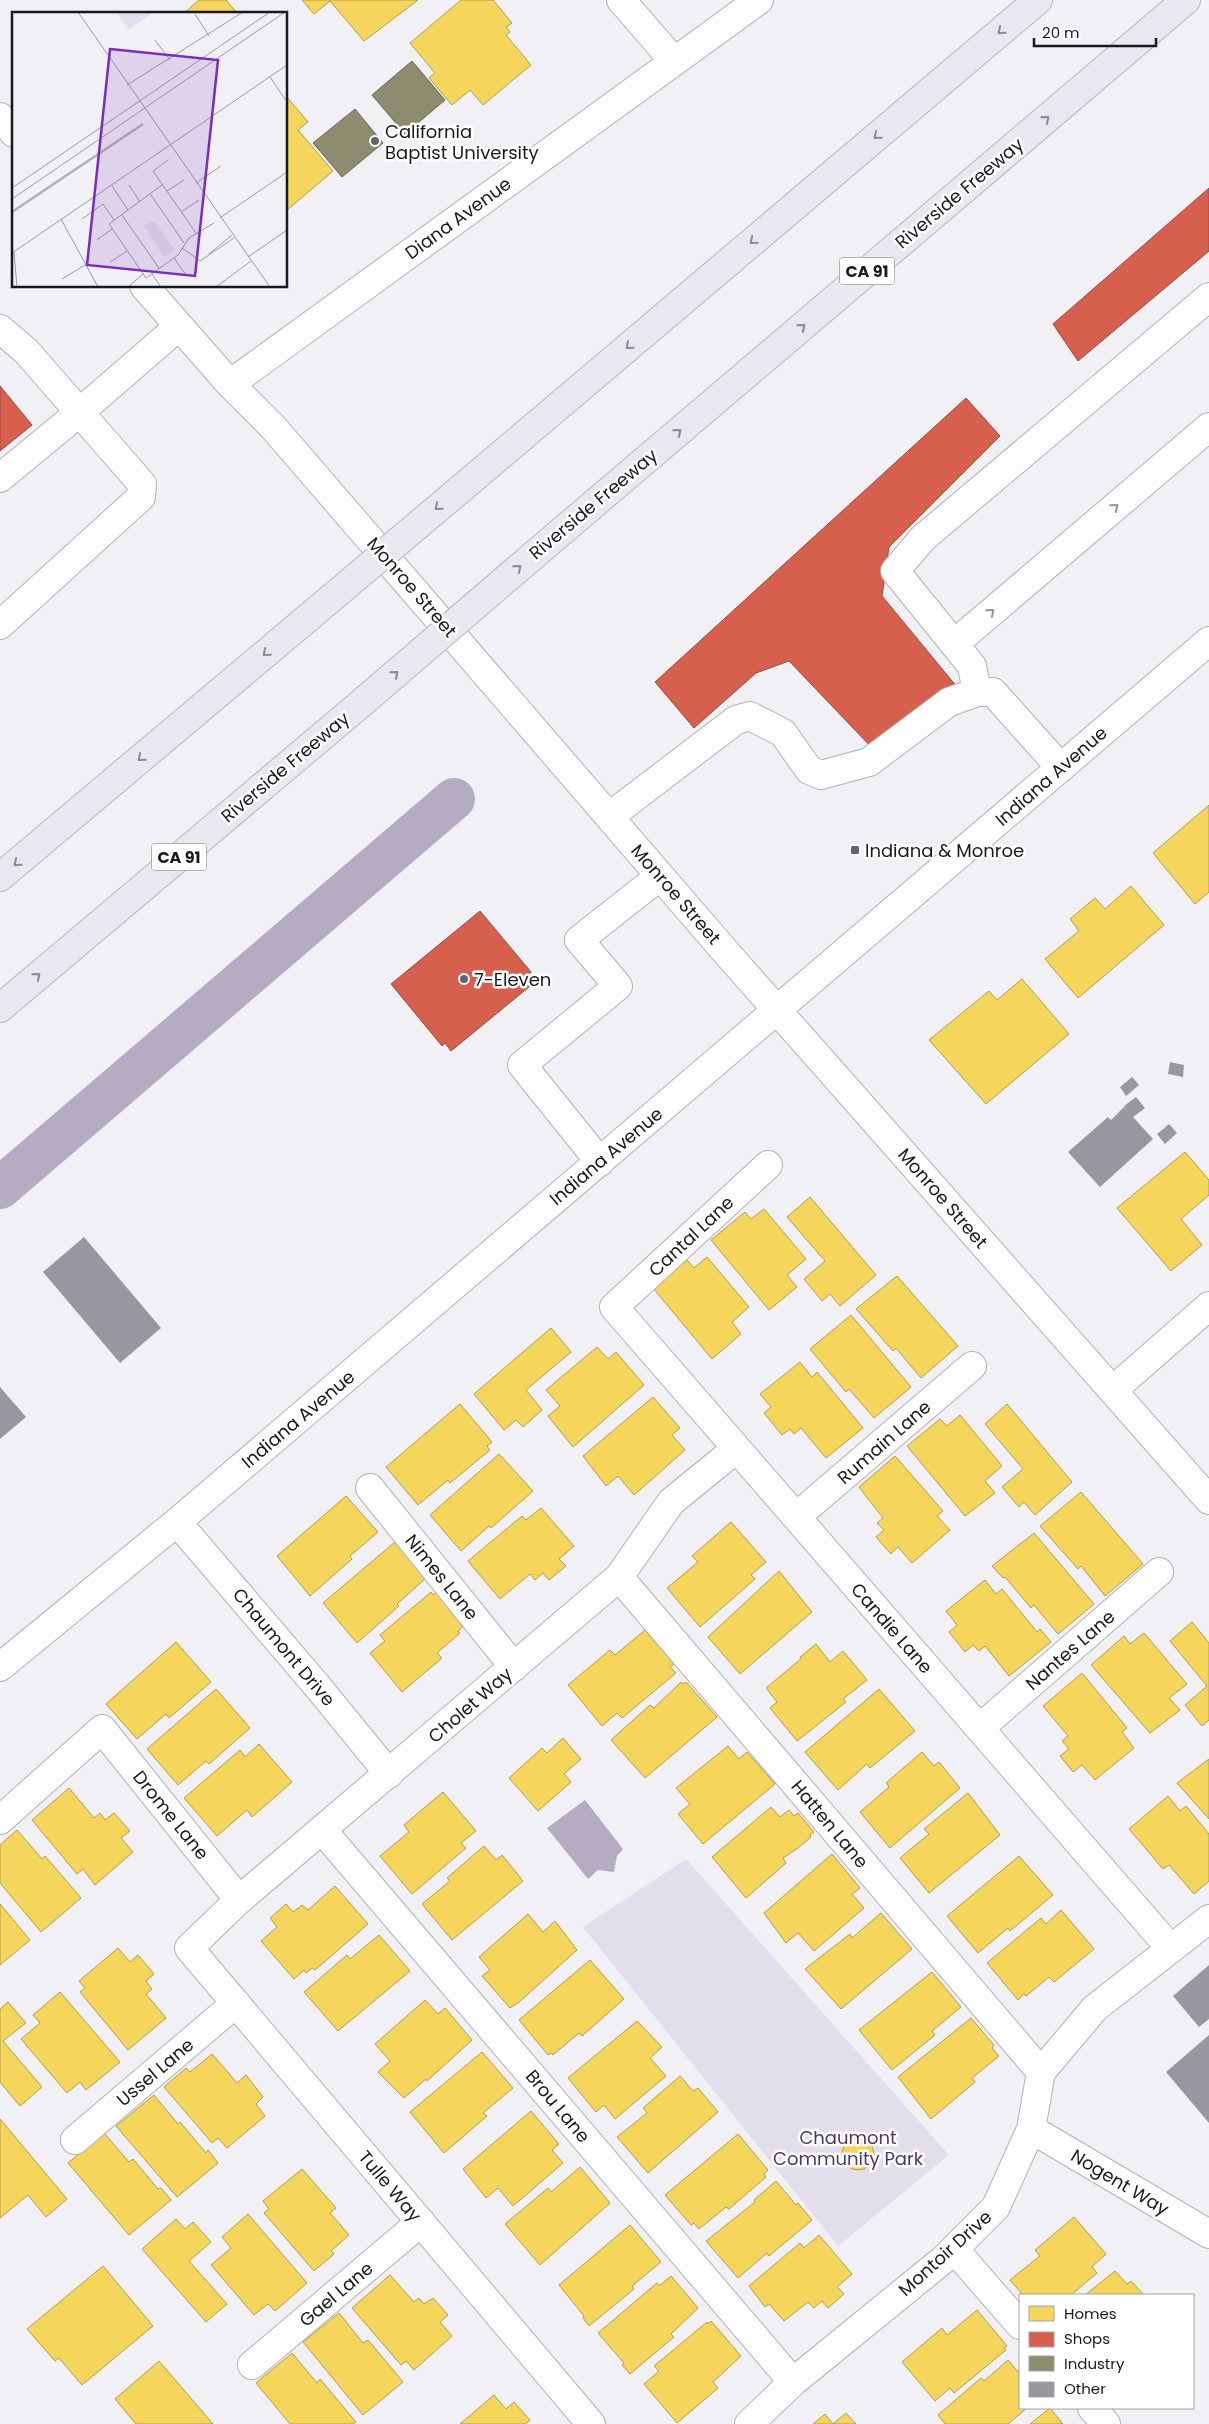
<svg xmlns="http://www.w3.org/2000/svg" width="1209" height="2424" font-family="Poppins,sans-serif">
	<rect width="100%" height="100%" fill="#f1f0f5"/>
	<path fill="#e2deec" d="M686 1859 949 2155 838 2246 583 1927Z"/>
	<path fill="#b3acc3" d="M585 1800 623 1849 617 1856 614 1872 598 1870 588 1879 547 1828Z"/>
	<path fill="#f6d55c" stroke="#b49c49" d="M199 0H226L238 14H183Z
		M302 0H418L364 41 330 1 314 14Z
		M461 0H493L512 23 506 27 510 32 506 35 531 65 483 105 470 90 452 105 429 78 435 73 410 43Z
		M286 96 308 122 298 130 333 171 286 211Z
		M1209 805V892L1195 904 1153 853Z
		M1131 886 1164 925 1078 998 1045 959 1079 931 1070 919 1095 898 1105 909Z
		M1022 979 1069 1034 986 1104 929 1040 989 991 997 1000Z
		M1185 1152 1209 1180V1195L1181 1219 1202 1245 1171 1271 1117 1208Z
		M810 1197 876 1275 840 1306 830 1294 822 1301 804 1279 825 1261 787 1217Z
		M764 1209 806 1259 787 1275 797 1287 769 1310 711 1240 745 1212 751 1219Z
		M707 1257 749 1307 732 1322 741 1334 712 1359 653 1288 687 1260 694 1268Z
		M897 1276 958 1346 921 1378 896 1348 893 1351 856 1309Z
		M851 1315 911 1387 874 1418 849 1389 846 1392 810 1349Z
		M551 1328 571 1352 526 1390 542 1410 523 1427 516 1420 504 1430 474 1394Z
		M597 1347 608 1359 616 1352 644 1385 573 1447 548 1416 560 1406 546 1390Z
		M800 1362 812 1377 817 1372 863 1428 826 1458 801 1428 794 1434 790 1429 782 1435 764 1413 771 1407 760 1394Z
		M653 1397 680 1428 672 1435 685 1450 634 1495 618 1476 606 1486 583 1456Z
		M460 1404 492 1442 487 1446 490 1450 450 1483 448 1480 418 1505 386 1467Z
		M1007 1404 1072 1482 1035 1515 1024 1502 1019 1507 1002 1487 1023 1469 985 1424Z
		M960 1415 1002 1466 985 1481 995 1493 965 1516 907 1446 940 1419 947 1426Z
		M499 1454 533 1491 491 1528 489 1526 461 1551 430 1515Z
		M895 1456 943 1511 937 1516 950 1530 912 1563 898 1547 891 1554 876 1537 884 1530 877 1523 883 1518 859 1487Z
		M1081 1492 1143 1564 1105 1596 1081 1566 1078 1569 1040 1526Z
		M346 1496 378 1532 350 1556 352 1559 310 1596 277 1556Z
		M541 1508 574 1546 559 1559 566 1566 549 1580 543 1573 535 1580 530 1574 500 1599 468 1561 522 1516 526 1520Z
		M731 1522 766 1562 751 1575 755 1579 700 1627 667 1588 698 1562 692 1556Z
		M1034 1533 1094 1604 1058 1634 1034 1605 1031 1608 1005 1577 1003 1578 992 1566Z
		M395 1542 426 1578 397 1604 399 1606 357 1643 323 1603Z
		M779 1571 812 1612 740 1674 708 1637Z
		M985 1580 996 1594 1002 1589 1037 1632 1040 1629 1051 1642 1009 1676 985 1646 979 1651 973 1645 965 1652 949 1632 957 1625 946 1611Z
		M437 1591 465 1625 458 1631 460 1633 437 1653 442 1658 402 1692 370 1653 385 1641 380 1635 431 1592 433 1595Z
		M1192 1622 1209 1643V1720L1202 1726 1185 1705 1207 1686 1170 1641Z
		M645 1630 674 1664 670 1667 676 1673 622 1718 617 1713 602 1726 568 1685 610 1650 615 1655Z
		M1144 1633 1187 1684 1169 1698 1180 1710 1150 1733 1091 1665 1124 1636 1130 1644Z
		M176 1642 211 1682 169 1718 166 1714 137 1739 106 1704Z
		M816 1644 830 1662 843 1651 867 1680 843 1699 846 1702 797 1741 770 1708 777 1702 766 1688 802 1658 800 1657Z
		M1082 1673 1127 1728 1122 1732 1134 1748 1095 1780 1082 1765 1073 1772 1060 1756 1069 1749 1062 1741 1068 1736 1043 1706Z
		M681 1682 683 1684 686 1682 717 1717 645 1778 611 1740 650 1705 654 1708Z
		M216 1689 250 1728 209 1764 206 1761 178 1785 147 1749Z
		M879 1689 915 1731 870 1768 867 1764 838 1790 805 1752Z
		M563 1738 581 1759 564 1774 571 1782 538 1811 509 1778 542 1748 547 1753Z
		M259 1744 292 1782 252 1817 247 1810 217 1836 184 1798 240 1750 245 1757Z
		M728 1746 739 1759 747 1752 775 1784 703 1844 678 1814 690 1804 676 1788Z
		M922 1752 934 1766 939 1762 960 1788 890 1848 860 1812 889 1787 886 1783Z
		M1209 1759V1819L1177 1783Z
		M69 1788 94 1818 100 1813 105 1820 114 1813 130 1831 121 1838 133 1852 95 1885 83 1869 77 1874 32 1820Z
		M443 1792 476 1831 461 1843 466 1848 412 1894 380 1856 409 1832 404 1825Z
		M968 1793 1000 1835 929 1893 900 1858 929 1834 924 1829Z
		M1168 1796 1180 1811 1186 1806 1209 1834V1881L1194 1894 1169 1865 1163 1869 1129 1829Z
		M771 1807 780 1817 789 1810 794 1816 798 1813 814 1832 810 1835 811 1837 798 1848 783 1858 786 1863 746 1898 712 1857Z
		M17 1830 42 1859 45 1856 81 1898 41 1932 0 1883V1845Z
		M484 1846 496 1860 502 1855 523 1881 452 1940 422 1904 450 1881 447 1878Z
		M832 1854 860 1888 852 1894 864 1908 814 1951 798 1933 786 1943 764 1913Z
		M1019 1856 1053 1895 1010 1931 1008 1928 978 1953 947 1916Z
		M335 1886 368 1924 315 1970 312 1968 306 1973 304 1970 294 1979 261 1941 277 1927 270 1918 286 1904 293 1912 302 1905 308 1910Z
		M0 1904 30 1940 0 1965Z
		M1061 1910 1094 1949 1054 1982 1049 1977 1026 1996 1024 1994 1018 2000 987 1963 1041 1918 1046 1924Z
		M881 1913 912 1949 841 2009 805 1969 850 1934 852 1938Z
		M528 1914 543 1932 555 1921 577 1950 518 2003 510 2008 482 1976 490 1970 479 1957Z
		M379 1935 410 1971 338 2031 304 1992 347 1955 350 1959Z
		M118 1948 130 1962 138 1955 154 1974 146 1981 152 1989 146 1994 166 2018 128 2050 80 1992 85 1988 79 1981Z
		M590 1960 624 1999 582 2036 579 2033 553 2055 551 2053 548 2055 519 2020Z
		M932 1972 961 2007 932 2031 935 2035 892 2070 859 2030Z
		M60 1992 120 2062 86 2090 80 2082 67 2093 21 2039 40 2023 33 2015Z
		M425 2000 438 2014 445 2008 472 2040 427 2081 426 2079 404 2098 378 2072 390 2061 375 2044Z
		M8 2002 26 2023 3 2041 42 2087 20 2106 0 2082V2009Z
		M971 2018 994 2045 992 2048 999 2056 972 2078 975 2082 931 2119 898 2077Z
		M637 2021 662 2047 650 2058 666 2076 615 2119 604 2105 596 2112 568 2078Z
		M482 2052 513 2088 483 2113 487 2116 444 2153 410 2112Z
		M212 2054 237 2083 246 2075 263 2097 256 2104 265 2116 227 2148 218 2138 212 2143 164 2087 186 2068 190 2072Z
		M680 2076 693 2091 698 2088 718 2112 648 2173 617 2137 647 2113 643 2108Z
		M154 2095 178 2124 180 2122 206 2153 208 2150 218 2163 177 2197 116 2126Z
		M531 2111 559 2144 552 2150 563 2163 513 2206 498 2188 486 2198 463 2169Z
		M0 2119 67 2199 46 2217 28 2195 0 2218Z
		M104 2133 129 2162 133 2159 158 2189 161 2188 171 2200 129 2235 68 2163Z
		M738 2134 768 2170 764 2174 766 2177 729 2209 726 2207 699 2229 694 2223 691 2225 665 2195Z
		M842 2154a16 16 0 1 1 32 0a16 16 0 1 1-32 0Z
		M580 2167 610 2203 540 2265 505 2224 548 2188 551 2192Z
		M302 2169 336 2208 330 2213 349 2235 331 2251 334 2254 314 2271 264 2213 269 2209 263 2201Z
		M776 2181 796 2205 798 2203 812 2220 769 2256 767 2253 738 2278 706 2241 755 2202 754 2200Z
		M248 2214 307 2283 275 2311 268 2304 254 2315 211 2265 231 2248 222 2237Z
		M1074 2217 1106 2254 1092 2267 1097 2273 1071 2295H1023L1010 2280 1040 2256 1035 2250Z
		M176 2219 185 2229 193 2222 211 2242 189 2261 227 2304 206 2322 142 2249Z
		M630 2225 661 2262 632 2286 634 2289 589 2326 583 2318 584 2316 559 2285Z
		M819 2235 852 2274 837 2287 844 2294 828 2308 822 2301 814 2308 808 2302 784 2321 769 2304 765 2307 749 2286 800 2243 804 2248Z
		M103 2266 153 2326 82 2385 59 2358 55 2361 27 2329Z
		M1115 2271 1127 2284 1131 2281 1144 2295H1085Z
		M390 2275 414 2302 419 2298 424 2304 433 2298 448 2315 440 2322 452 2336 414 2370 406 2361 401 2365 352 2308Z
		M671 2276 698 2308 671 2334 674 2337 630 2374 622 2365 624 2363 598 2333 657 2283 659 2286Z
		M977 2310 1007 2346 1004 2348 1006 2350 954 2393 950 2388 935 2401 902 2362 942 2328 947 2335Z
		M339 2313 363 2343 368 2340 403 2382 363 2415 303 2342Z
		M711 2321 741 2356 713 2382 718 2388 677 2423 644 2384 659 2371 654 2366 707 2322 708 2324Z
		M292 2353 317 2383 320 2379 356 2422 353 2424H290L256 2383Z
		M1008 2360 1020 2374V2408H1027L1008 2424H945L938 2415 981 2378 984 2381Z
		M159 2361 213 2424H136L115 2399Z
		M494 2395 506 2409 514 2402 530 2420 526 2424H460Z
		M1050 2408 1063 2424H1030Z
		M846 2413 856 2424H833Z
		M825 2414 833 2424H813Z"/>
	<path fill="#d6604d" stroke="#9d4a3e" d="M1209 188V251L1078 361 1053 324Z
		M0 386 32 425 0 451Z
		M966 398 1000 436 889 547 882 596 957 687 875 751 789 661 756 673 694 728 655 682Z
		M480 911 531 972 528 975 535 982 451 1051 445 1043 442 1046 391 984Z"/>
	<path fill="#8c8c6e" stroke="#6a6955" d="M412 61 445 100 405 134 372 95Z
		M355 109 383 143 342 177 313 143Z"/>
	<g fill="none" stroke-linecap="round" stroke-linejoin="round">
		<path stroke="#b3acc3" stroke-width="42" d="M0 1188 454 799"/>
	</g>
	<path fill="#98969e" d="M1170 1062 1184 1065 1183 1077 1168 1074Z
		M1132 1077 1139 1085 1126 1096 1120 1087Z
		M1136 1097 1145 1108 1133 1117 1153 1139 1100 1187 1068 1152 1108 1117 1111 1120 1124 1107 1128 1112 1124 1106Z
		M1169 1124 1177 1133 1165 1144 1157 1134Z
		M84 1237 161 1328 120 1363 43 1272Z
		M0 1387 26 1417 0 1439Z
		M1209 1965V2019L1199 2027 1173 1996Z
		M1209 2035V2123L1166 2072Z"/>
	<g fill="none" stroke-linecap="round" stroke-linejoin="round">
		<defs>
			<path id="minor" d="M621 0 673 60
				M0 117 14 133
				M144 286 230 384 273 427 724 950 1209 1500
				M0 329 26 351 142 484 141 497 0 625
				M230 384 759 0
				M0 478 80 412 178 327
				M954 644 1209 427
				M977 692 972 666 895 571 923 538 1209 297
				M610 816 736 720 750 716 783 733 809 770 821 775 869 762 949 702 977 692H993L1061 768
				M600 1162 522 1065 618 986 579 940 660 876
				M768 1165 614 1307 1171 1949
				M1113 1390 1209 1306
				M370 1488 514 1667
				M796 1517 972 1366
				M177 1522 318 1687 389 1774
				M619 1577 1041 2072
				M0 1667 177 1522 1209 641
				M980 1728 1159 1572
				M0 1820 102 1729 239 1900
				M323 1831 793 2382
				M1031 2129 1209 2234
				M75 2140 236 2003
				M954 2249 1020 2325
				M252 2365 421 2222
				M1092 2408 1106 2424
				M591 2424 189 1948 239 1900 619 1577 671 1502 736 1449
				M749 2424 793 2382 944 2259 996 2207 1031 2129 1041 2072 1095 2008 1209 1919"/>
			<path id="highway" d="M476 476 1038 0
				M548 543 1186 0
				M0 877 303 622
				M0 1008 358 706"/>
		</defs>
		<use href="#minor" stroke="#b2b1b5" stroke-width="30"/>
		<use href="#highway" stroke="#b9b5c0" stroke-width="30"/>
		<use href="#minor" stroke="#fdfdfe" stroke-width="28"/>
		<use href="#highway" stroke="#eae7f1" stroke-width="28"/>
		<defs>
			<path id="highway-bridge" d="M303 622 476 476
				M358 706 548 543"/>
		</defs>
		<use href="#highway-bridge" stroke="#b9b5c0" stroke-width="30" stroke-linecap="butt"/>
		<use href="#highway-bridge" stroke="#eae7f1" stroke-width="28"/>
	</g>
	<defs><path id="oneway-chevron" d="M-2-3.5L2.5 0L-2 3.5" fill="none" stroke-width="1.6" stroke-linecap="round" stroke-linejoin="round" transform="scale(1.25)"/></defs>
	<g stroke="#8c8a91">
		<use href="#oneway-chevron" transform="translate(1001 31) rotate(140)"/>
		<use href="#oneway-chevron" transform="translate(1046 119) rotate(-40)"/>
		<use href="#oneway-chevron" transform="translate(877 136) rotate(140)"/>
		<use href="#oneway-chevron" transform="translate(753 241) rotate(140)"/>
		<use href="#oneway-chevron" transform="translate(802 327) rotate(-40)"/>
		<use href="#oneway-chevron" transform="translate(629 346) rotate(140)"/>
		<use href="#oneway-chevron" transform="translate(678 432) rotate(-40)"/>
		<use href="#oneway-chevron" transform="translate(438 507) rotate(140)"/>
		<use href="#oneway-chevron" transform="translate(518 568) rotate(-41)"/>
		<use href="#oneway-chevron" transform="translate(266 653) rotate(140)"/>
		<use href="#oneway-chevron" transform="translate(395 674) rotate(-41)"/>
		<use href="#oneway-chevron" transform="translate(141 758) rotate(140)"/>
		<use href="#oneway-chevron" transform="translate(17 863) rotate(140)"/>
		<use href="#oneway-chevron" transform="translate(37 976) rotate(-40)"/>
	</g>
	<g stroke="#969698">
		<use href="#oneway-chevron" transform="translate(1115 507) rotate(-40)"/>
		<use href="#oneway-chevron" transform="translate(991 612) rotate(-40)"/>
	</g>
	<g fill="#656468" stroke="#fff" stroke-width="2">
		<circle cx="375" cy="141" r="5"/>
		<rect x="850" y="845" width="10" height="10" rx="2.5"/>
		<circle cx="464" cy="979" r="5"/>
	</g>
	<g text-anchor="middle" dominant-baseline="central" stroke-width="5" stroke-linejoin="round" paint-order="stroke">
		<g fill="#fff" stroke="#5e5d60" stroke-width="1">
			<rect x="839.5" y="257.5" width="55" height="27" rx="4"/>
			<rect x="151.5" y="843.5" width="55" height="27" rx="4"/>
		</g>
		<g font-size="16" font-weight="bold" fill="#19181c">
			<text x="867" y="271">CA 91</text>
			<text x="179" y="857">CA 91</text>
		</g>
		<g font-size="18" fill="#19181c" stroke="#fff" text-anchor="start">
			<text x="385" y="131">California<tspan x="385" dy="21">Baptist University</tspan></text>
			<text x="865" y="850">Indiana &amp; Monroe</text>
			<text x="474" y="979">7-Eleven</text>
		</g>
		<g font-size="18" fill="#19181c" stroke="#fff">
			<text transform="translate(959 193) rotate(-40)">Riverside Freeway</text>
			<text transform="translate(458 218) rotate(-36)">Diana Avenue</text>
			<text transform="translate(593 504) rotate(-40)">Riverside Freeway</text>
			<text transform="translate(412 587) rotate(49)">Monroe Street</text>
			<text transform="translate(285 767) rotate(-40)">Riverside Freeway</text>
			<text transform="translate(1051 776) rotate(-41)">Indiana Avenue</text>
			<text transform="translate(676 894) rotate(49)">Monroe Street</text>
			<text transform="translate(606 1156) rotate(-40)">Indiana Avenue</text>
			<text transform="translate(943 1198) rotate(49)">Monroe Street</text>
			<text transform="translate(691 1236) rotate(-43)">Cantal Lane</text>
			<text transform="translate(298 1419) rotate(-40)">Indiana Avenue</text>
			<text transform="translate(884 1442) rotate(-41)">Rumain Lane</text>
			<text transform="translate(442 1577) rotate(51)">Nimes Lane</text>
			<text transform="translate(892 1628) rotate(49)">Candie Lane</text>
			<text transform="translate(284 1647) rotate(50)">Chaumont Drive</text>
			<text transform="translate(1070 1650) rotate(-41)">Nantes Lane</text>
			<text transform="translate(470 1705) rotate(-41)">Cholet Way</text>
			<text transform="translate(171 1815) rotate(51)">Drome Lane</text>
			<text transform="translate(830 1824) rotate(50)">Hatten Lane</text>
			<text transform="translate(155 2072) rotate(-40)">Ussel Lane</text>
			<text transform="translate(558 2106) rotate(50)">Brou Lane</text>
			<text transform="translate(1120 2182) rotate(31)">Nogent Way</text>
			<text transform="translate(390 2186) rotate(50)">Tulle Way</text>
			<text transform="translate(945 2253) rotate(-42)">Montoir Drive</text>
			<text transform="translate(336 2294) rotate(-40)">Gael Lane</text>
		</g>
		<g font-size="18" fill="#483764" stroke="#fff">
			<text x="848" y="2137">Chaumont<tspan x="848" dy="21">Community Park</tspan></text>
		</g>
	</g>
	<g transform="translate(12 12)">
		<rect width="275" height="275" fill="#f1f0f5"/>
		<path d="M104 0H142L116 18ZM142 209 163 238 152 245 132 214Z" fill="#e2deec"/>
		<path fill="none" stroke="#b3acc3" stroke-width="2.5" d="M0 200 131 112"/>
		<path fill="none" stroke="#9b9a9e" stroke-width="1" d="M66 0 258 275M183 2 197 24M143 28 158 48M258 65 275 90M115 73 231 0M156 148 141 159 184 221M184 171 209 154M117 173 128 190M150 173 97 212 134 266 166 243 177 226 202 211M100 174 116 198M0 176 258 0M155 179 172 168M139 183 172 231M0 187 273 0M169 200 187 188M110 203 147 256M208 206 275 160M49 207 86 275M70 207 91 192 102 208M85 228 100 217M170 236 188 249 222 226M2 240 5 275M0 241 275 53M197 242 220 223M236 245 275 218M162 246 174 263M98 250 115 239M140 262 149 275M50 267 73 253M116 275 131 262M204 275 239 249"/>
		<path fill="#7b2cbf" fill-opacity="0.15" stroke="#7b2cbf" stroke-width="2.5" d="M98 37 206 48 183 264 75 253Z"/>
		<rect width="275" height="275" fill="none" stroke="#19181c" stroke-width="2.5"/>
	</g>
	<rect x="1019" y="2294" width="175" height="115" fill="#ffffff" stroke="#a3a3a4"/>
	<rect x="1029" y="2306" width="25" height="15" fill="#f6d55c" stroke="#a3a3a4"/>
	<text x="1064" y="2319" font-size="15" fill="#19181c">Homes</text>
	<rect x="1029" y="2332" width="25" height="15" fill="#d6604d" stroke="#a3a3a4"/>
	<text x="1064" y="2344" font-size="15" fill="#19181c">Shops</text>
	<rect x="1029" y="2356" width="25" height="15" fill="#8c8c6e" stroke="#a3a3a4"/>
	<text x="1064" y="2369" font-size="15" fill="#19181c">Industry</text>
	<rect x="1029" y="2382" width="25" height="15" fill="#98969e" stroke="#a3a3a4"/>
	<text x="1064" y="2394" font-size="15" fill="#19181c">Other</text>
	<path d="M1034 38v8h122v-8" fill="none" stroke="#19181c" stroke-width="2.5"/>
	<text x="1042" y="38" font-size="15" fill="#19181c" stroke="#ffffff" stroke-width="4" paint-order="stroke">20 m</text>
</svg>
